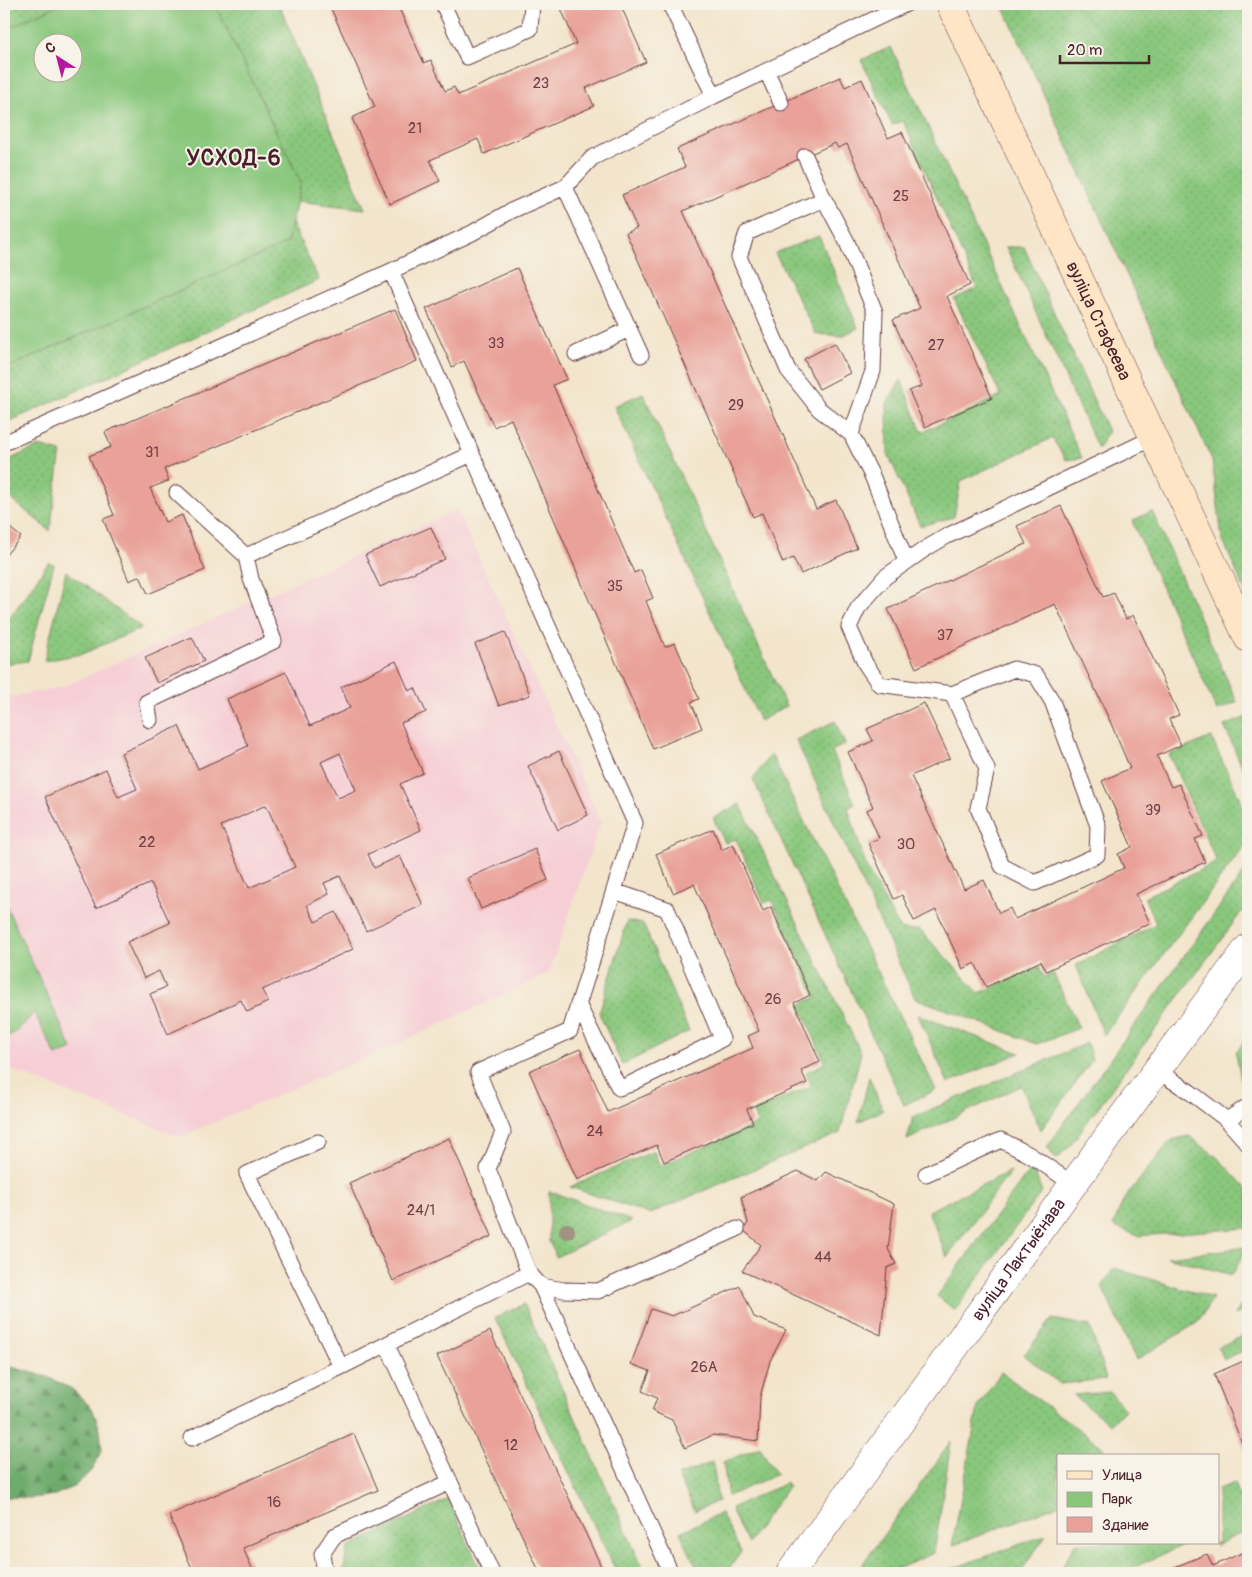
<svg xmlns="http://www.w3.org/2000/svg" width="1252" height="1577" font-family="Pangolin,sans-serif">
	<defs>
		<pattern id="grass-dots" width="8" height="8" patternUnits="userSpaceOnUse" patternTransform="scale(1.25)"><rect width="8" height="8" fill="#89c77d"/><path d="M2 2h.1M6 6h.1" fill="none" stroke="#78aa6c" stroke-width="1.8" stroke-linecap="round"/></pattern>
		<pattern id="forest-firs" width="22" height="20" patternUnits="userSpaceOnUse" patternTransform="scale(1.25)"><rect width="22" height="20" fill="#6eac6c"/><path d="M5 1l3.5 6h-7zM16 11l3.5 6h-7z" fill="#5c8b59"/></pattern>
	</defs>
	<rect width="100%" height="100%" fill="#f7f3e8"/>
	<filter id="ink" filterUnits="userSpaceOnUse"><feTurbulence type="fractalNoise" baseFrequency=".02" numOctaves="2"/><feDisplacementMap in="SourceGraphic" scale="10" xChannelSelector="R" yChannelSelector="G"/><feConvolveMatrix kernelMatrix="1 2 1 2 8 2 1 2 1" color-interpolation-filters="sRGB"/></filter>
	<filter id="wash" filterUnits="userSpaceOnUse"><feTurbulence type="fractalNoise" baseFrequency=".0096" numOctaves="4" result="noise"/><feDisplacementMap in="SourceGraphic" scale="20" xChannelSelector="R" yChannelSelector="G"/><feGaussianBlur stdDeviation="1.12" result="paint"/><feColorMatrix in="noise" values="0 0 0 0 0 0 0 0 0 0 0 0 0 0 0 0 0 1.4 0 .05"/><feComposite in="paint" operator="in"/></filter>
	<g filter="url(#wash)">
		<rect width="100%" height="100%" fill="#f3e5cc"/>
		<path fill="#f6cfd6" d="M457 510 601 822 549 973 407 1040 180 1137 4 1067V698L62 687Z"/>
		<path fill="url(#grass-dots)" stroke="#6a7354" d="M8 4H61L4 30V5Z
			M208 4H279L365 209 297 201 301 183 216 7Z
			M1002 4H1248V599L1222 538 1212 460Z
			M891 47 1082 458 1066 460 1052 438 961 481 954 517 920 526 888 454 887 403 901 380 922 432 1001 396 954 299 977 288 903 121 892 125 861 60Z
			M292 223 319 280 4 424V369L287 243Z
			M819 236 858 328 842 336 816 334 775 253Z
			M1006 247H1024L1108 431 1098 449Z
			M643 393 786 706 760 721 614 406Z
			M39 446 61 452 50 531 4 493V462Z
			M1152 511 1237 702 1217 711 1132 521Z
			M48 563 54 564 28 661 4 664V626Z
			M66 571 142 628 82 654 44 661Z
			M1247 717 1248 720V780L1224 726Z
			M835 721 845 744 832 751 855 804 848 808 867 869 901 930H920L979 993 1039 967 1044 977 1053 973 1079 1028 1037 1044 915 998 796 740Z
			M1211 737 1248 816V841L1104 1035 1076 965 1156 924 1144 897 1217 862 1169 755Z
			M771 754 936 1090 904 1105 753 779Z
			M740 804 861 1053 840 1133 649 1214 570 1187 654 1151 660 1166 757 1124 753 1112 811 1086 806 1072 825 1063 800 1005 816 997 772 900 764 903 736 839 725 843 713 818Z
			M1248 867V903L1069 1147 1057 1159 1054 1157 1047 1147Z
			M627 921 643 924 689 1031 622 1065 599 1013Z
			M918 1015 1020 1053 948 1083Z
			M1248 1035V1076L1241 1080 1236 1053Z
			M1087 1043 1092 1060 1041 1130 1021 1086 907 1140 913 1117Z
			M869 1077 883 1110 858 1122Z
			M1189 1136 1217 1157 1248 1190V1228L1138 1236 1113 1226 1124 1199 1171 1140Z
			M1011 1171 947 1257 928 1211Z
			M1029 1171 1035 1174 1042 1191 955 1310 937 1296Z
			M549 1191 632 1221 556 1257 549 1241Z
			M1248 1247 1232 1275 1167 1257Z
			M1114 1268 1213 1298 1197 1323 1136 1360 1102 1287Z
			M1248 1293V1309L1235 1315 1248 1294Z
			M524 1304 645 1573H617L495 1318Z
			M1052 1319 1090 1326 1106 1379 1060 1384 1024 1355Z
			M1248 1334V1349L1223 1360 1218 1347Z
			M1001 1372 1104 1448 1099 1456H1058V1505L952 1546 978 1407Z
			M1110 1392 1125 1410 1110 1424 1073 1395Z
			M951 1442 934 1553 888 1573H856Z
			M760 1447 768 1461 777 1474 728 1496 723 1462Z
			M713 1462 718 1501 695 1511 678 1476Z
			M786 1483 788 1487 748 1543 739 1527 731 1508Z
			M1235 1483 1248 1523V1529L1216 1546 1214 1543H1218V1489Z
			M448 1499 482 1573H343L348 1547Z
			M721 1513 741 1552 726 1573H699L680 1532Z
			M1046 1535 1020 1573H951V1569Z
			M1075 1543H1188L1121 1573H1059Z"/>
		<path fill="url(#forest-firs)" stroke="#5c664c" d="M4 1365 48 1377 72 1389 92 1408 100 1429 102 1451 91 1471 75 1486 55 1495 32 1498 4 1497Z"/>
		<path fill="#89c77d" stroke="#6a7354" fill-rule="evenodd" d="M61 4H208L216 7 301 183 287 243 4 369V30ZM42 42H72V72H42Z
			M4 901 72 1049 56 1056 34 1012C25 1024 18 1032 4 1038Z"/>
		<g id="blocks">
			<path fill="#e9a199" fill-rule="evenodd" d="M329 4H397L424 63 431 60 445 91 454 87 458 95 576 44 559 4H620L646 62 586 88 594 106 484 154 478 139 430 160 440 181 390 204 352 118 375 107Z
				M840 77 845 87 862 79 888 138 902 132 970 285 947 296 992 398 925 427 909 391 922 386 893 320 920 308 847 144 838 148 835 143 683 211 816 509 836 500 857 548 801 574 793 558 783 563 762 513 753 517 626 233 637 228 622 195 685 167 677 149Z
				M517 268 567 379 553 385 634 573 641 570 653 598 646 601 665 647 675 643 699 699 691 702 702 728 653 749 511 419 494 427 464 361 452 367 426 309Z
				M395 309 417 361 164 469 169 481 150 488 165 522 182 515 205 570 148 594 140 576 129 581 103 519 114 515 89 456 111 447 105 432Z
				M835 343 850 373 819 389 804 359Z
				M1061 506 1103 597 1114 593 1126 619 1133 615 1179 715 1169 719 1181 745 1157 756 1171 787 1179 784 1203 836 1195 839 1205 862 1136 894 1150 923 1046 971 1041 961 986 987 975 963 963 969 936 910 914 921 902 895 894 899 868 843 879 838 867 810 873 807 848 752 873 741 867 729 924 703 950 758 911 776 964 889 984 880 999 913 1010 908 1015 919 1124 868 1118 854 1132 847 1102 781 1130 768 1109 719 1055 604 916 668 888 609 1026 544 1017 526Z
				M4 523 21 537 4 557Z
				M431 527 445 559 380 587 365 555Z
				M505 632 530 695 499 706 475 644Z
				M192 637 204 661 157 683 145 658Z
				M396 661 409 691 415 688 426 712 401 723 423 773 400 784 421 830 368 854 374 868 400 856 423 905 366 931 340 876 324 883 329 894 307 905 315 922 336 912 353 949 262 990 268 1002 247 1012 241 1000 168 1034 150 994 166 987 159 971 144 978 127 942 170 923 151 883 96 908 45 797 106 769 118 797 137 789 121 753 179 726 198 769 248 746 227 699 286 672 310 726 350 708 341 687ZM340 753 356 790 338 798 321 762ZM266 805 295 867 249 888 221 826Z
				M559 751 588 815 558 830 528 766Z
				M713 829 722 850 733 844 763 911 771 907 810 995 794 1003 820 1062 801 1070 807 1083 747 1109 753 1123 664 1162 657 1145 577 1180 529 1071 580 1049 608 1112 753 1048 748 1036 759 1031 694 884 673 893 656 854Z
				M535 849 548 880 481 909 468 878Z
				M449 1138 492 1236 393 1281 349 1183Z
				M798 1171 818 1181 826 1172 894 1204 888 1249 896 1264 887 1268 881 1335 742 1271 761 1245 743 1230 748 1223 741 1197Z
				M740 1286 754 1317 786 1330 770 1361 760 1397 758 1441 713 1435 685 1448 672 1420 652 1411 657 1398 642 1391 650 1371 631 1364 651 1309 672 1316Z
				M490 1331 601 1566 604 1573H540L496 1481 437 1356Z
				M1248 1359V1458L1214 1374Z
				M354 1434 378 1490 243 1548 254 1573H194L169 1515Z
				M1248 1550V1573H1160L1207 1554 1213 1566Z"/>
		</g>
	</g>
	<g filter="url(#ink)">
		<use href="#blocks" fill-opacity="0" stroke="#633d43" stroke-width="1"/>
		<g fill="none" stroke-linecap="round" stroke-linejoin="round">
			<defs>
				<path id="lane" d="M443 4 467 57 530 29 532 4
					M670 4 714 96
					M767 72 781 103
					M805 156 824 199
					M565 187 641 355
					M391 271 635 823 570 1031 478 1072 503 1132 488 1169 529 1273 541 1286 671 1573
					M576 354 629 329
					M851 434 873 371 875 312 847 242 824 199 747 233 739 257 788 370 819 409 851 434 873 478 906 561
					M4 443 391 271 472 233 511 211 565 187 592 158 714 96 906 4
					M177 493 246 556 472 454
					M952 694 1014 669 1036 675 1052 701 1098 826 1097 855 1035 883 1002 866 978 808 987 769 952 694 879 684 865 663 849 627 858 608 885 577 925 549 947 536 1155 437
					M150 720 147 702 274 641 251 579 246 556
					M578 1004 619 1088 628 1085 722 1039 667 909 614 891
					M1156 1070 1190 1092 1227 1120 1248 1144
					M1227 1120 1248 1106
					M318 1142 247 1174 341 1367
					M926 1174 1001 1140 1030 1155 1073 1184
					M541 1286 564 1290 598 1291 737 1229
					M387 1345 492 1573
					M192 1438 341 1367 529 1273
					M325 1573 322 1554 334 1536 450 1482"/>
				<g id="street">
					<path id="s1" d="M790 1573C943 1366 1092 1154 1248 948"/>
				</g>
				<g id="secondary">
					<path id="s2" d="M950 4 1248 638"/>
				</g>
			</defs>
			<use href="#lane" stroke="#633d43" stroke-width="17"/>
			<use href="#street" stroke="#633d43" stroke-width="29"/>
			<use href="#secondary" stroke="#633d43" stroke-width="29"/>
			<use href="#lane" stroke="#fff" stroke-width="15"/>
			<use href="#street" stroke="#fff" stroke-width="28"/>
			<use href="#secondary" stroke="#fde5c5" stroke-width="28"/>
		</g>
		<circle fill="#a09481" cx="567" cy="1231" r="8"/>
	</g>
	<g text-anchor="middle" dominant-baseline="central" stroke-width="4" stroke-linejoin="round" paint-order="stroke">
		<g font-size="15" fill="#724046">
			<text x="541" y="83">23</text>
			<text x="415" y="128">21</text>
			<text x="901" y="196">25</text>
			<text x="496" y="343">33</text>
			<text x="936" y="345">27</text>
			<text x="736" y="405">29</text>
			<text x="152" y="452">31</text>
			<text x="615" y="586">35</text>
			<text x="945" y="635">37</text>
			<text x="1153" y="810">39</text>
			<text x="147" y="842">22</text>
			<text x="906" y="844">30</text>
			<text x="773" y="999">26</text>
			<text x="595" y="1131">24</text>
			<text x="421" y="1210">24/1</text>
			<text x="823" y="1257">44</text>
			<text x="704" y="1367">26А</text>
			<text x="511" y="1445">12</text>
			<text x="274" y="1502">16</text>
		</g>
		<g font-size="18" fill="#4a1f2b" stroke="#f7f3e8">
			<text stroke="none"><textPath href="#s2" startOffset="350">вуліца Стафеева</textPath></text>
			<text stroke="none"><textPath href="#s1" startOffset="388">вуліца Лактыёнава</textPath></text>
		</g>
		<g font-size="22" font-weight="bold" letter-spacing="1" fill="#4a1f2b" stroke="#f7f3e8">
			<text x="234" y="158">УСХОД-6</text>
		</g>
	</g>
	<rect width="1252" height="1577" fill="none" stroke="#f7f3e8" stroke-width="20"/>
	<rect x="1057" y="1454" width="162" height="90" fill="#f7f3e8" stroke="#b29e9c"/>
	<rect x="1067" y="1471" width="25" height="8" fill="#fde5c5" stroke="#b29e9c"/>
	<text x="1102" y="1480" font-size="15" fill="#4a1f2b">Улица</text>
	<rect x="1067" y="1492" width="25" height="15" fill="#89c77d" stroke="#b29e9c"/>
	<text x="1102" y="1504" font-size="15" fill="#4a1f2b">Парк</text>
	<rect x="1067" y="1517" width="25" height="15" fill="#e9a199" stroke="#b29e9c"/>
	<text x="1102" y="1530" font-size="15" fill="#4a1f2b">Здание</text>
	<g transform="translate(58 58) rotate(324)"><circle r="24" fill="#f7f3e8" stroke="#b29e9c"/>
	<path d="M0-4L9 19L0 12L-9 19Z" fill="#b5179e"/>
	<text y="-8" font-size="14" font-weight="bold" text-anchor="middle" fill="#4a1f2b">С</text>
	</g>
	<path d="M1060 55v8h89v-8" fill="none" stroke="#4a1f2b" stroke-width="2.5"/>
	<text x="1067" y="55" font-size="15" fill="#4a1f2b" stroke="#f7f3e8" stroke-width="4" paint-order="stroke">20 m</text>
</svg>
